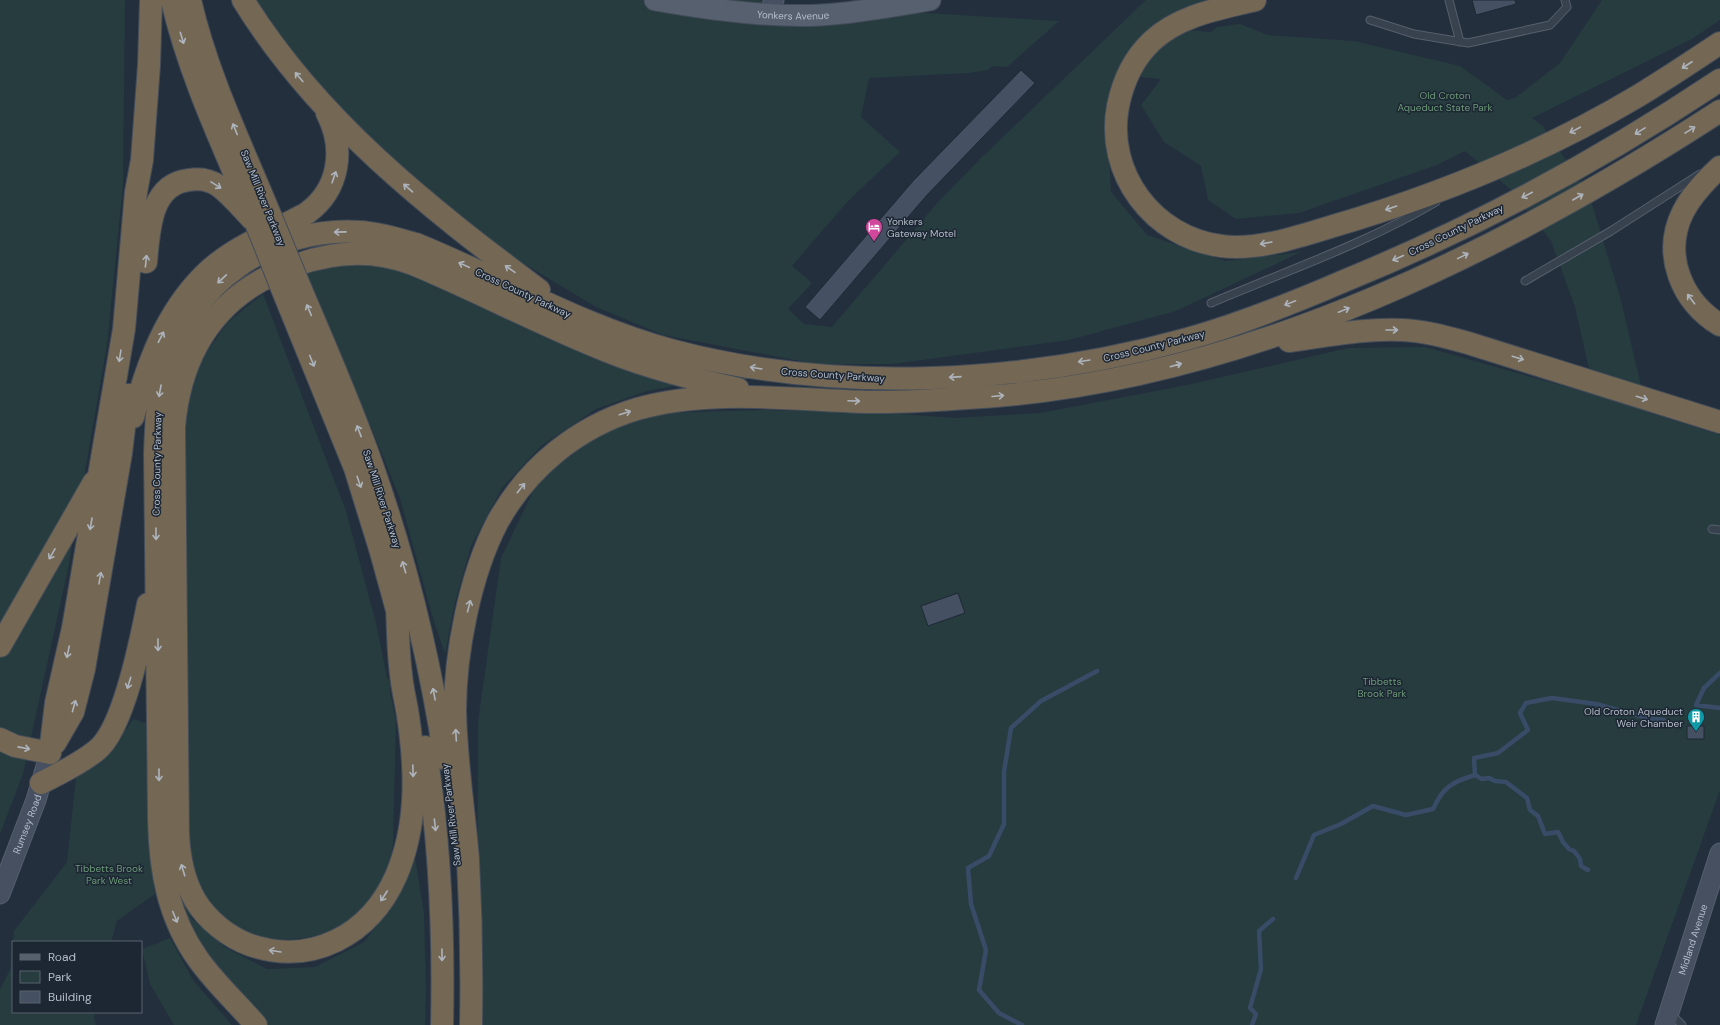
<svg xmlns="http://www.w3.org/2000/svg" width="1720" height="1025" font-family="'DM Sans',sans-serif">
	<rect width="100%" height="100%" fill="#242f3e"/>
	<path fill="#263c3f" d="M0 0H125L123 185 107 345 68 569 23 774 0 834Z
		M250 0H759L775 4 1059 21 1007 67 993 66 988 70 969 73 869 78 861 117 900 152 847 202 792 266 812 283 788 309 804 324 832 327 939 201 981 158 1146 0H1221L1163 28 1211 32 1217 27 1240 24 1268 35 1354 41 1460 66 1507 100 1515 98 1560 63 1602 0H1720V20L1692 39 1532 118 1542 125 1589 194 1621 300 1647 412 1720 435V790L1636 1025H477L478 722 501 558 546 464 618 423 660 413 762 410 887 413 955 418 1040 413 1187 385 1348 348 1425 347 1595 395 1575 307 1551 241 1510 189 1465 151 1437 165 1299 213 1236 219 1208 200 1201 166 1164 142 1141 105 1161 79 1120 75 1107 116 1111 192 1147 235 1225 261 1301 252 1176 311 1069 340 893 364H816L663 335 596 307 503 251 404 177 324 94Z
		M325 261 402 266 685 384 647 391 596 409 541 446 502 488 471 546 455 602 445 654 432 615 400 499 370 424H369L305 270Z
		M263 294 346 511 376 623 387 677 390 683V692L396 721 393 843 392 853 377 893 347 922 318 937 277 940 247 935 211 911 191 875 179 437 198 364 228 322Z
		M133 719 146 723 148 834 155 894 117 921 111 942H13L14 931 67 862 76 777 98 764 115 746Z
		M414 851 424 914 426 987 425 1025H268L223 979 192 939 175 899 182 896 192 919 226 948 267 969 315 967 364 942 396 901Z
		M170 938 193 980 232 1025H174L150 984 142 949Z
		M13 942V1012H95L94 1017 96 1025H0V989L10 970Z"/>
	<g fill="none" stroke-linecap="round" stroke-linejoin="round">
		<path stroke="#394c67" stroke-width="4.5" d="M1720 673 1704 688 1696 705 1720 708
			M1475 775 1482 779 1489 778 1495 781 1506 782 1527 798 1530 810 1538 816 1545 834 1558 832 1563 842 1569 849 1574 851 1580 859 1581 866 1588 870
			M1296 878 1314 835 1341 824 1373 806 1406 815 1433 809C1443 787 1452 782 1475 775L1474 758 1498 753 1528 730 1520 713 1526 703 1552 698 1596 704 1647 718 1664 720
			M1022 1025 999 1013 979 990 986 950 971 904 968 868 989 856 1004 824V772L1011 728 1041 701 1097 671
			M1252 1025 1256 1014 1250 1008 1261 969 1259 931 1273 919"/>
	</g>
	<path fill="#455162" stroke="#1f2835" d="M1472 0H1515L1516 4 1476 15Z
		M1021 70 1035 83 927 195 820 320 805 307 913 181Z
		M958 593 965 613 928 626 921 606Z
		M1687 726H1704V739H1687Z"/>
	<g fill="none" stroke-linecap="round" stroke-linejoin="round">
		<defs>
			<path id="lane" d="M1449 0 1460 42
				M1370 20 1414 34 1468 43 1550 25 1567 7 1565 0
				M1525 281 1611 231 1700 174
				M1211 303C1286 271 1365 244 1436 202
				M1712 529 1720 530
				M1670 1013 1682 1025"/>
			<g id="secondary">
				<path d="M769 14 774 0"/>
				<path id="s1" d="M0 894 36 800 50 753"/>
				<path id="s2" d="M1665 1025 1720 853"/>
			</g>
			<g id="primary">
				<path id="s3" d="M655 0C706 9 770 18 821 15 858 13 894 6 930 0"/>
			</g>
			<path id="highway" d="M172 0C189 74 222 143 251 212
				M190 0C207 75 242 146 271 217
				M243 0C317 120 428 207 539 290
				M1255 0C1219 9 1180 15 1152 41 1134 58 1123 81 1118 106 1105 173 1153 237 1221 246 1255 251 1298 237 1330 227 1437 196 1542 153 1638 96 1666 79 1693 61 1720 43
				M1720 167C1706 180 1692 194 1683 212 1662 254 1681 301 1720 325
				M146 262C149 231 150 184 189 180 200 178 210 180 219 186 232 196 244 211 256 223
				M297 280C323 342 351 404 373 468 406 562 430 660 445 759
				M281 286 355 468 381 552 400 621
				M1289 341C1326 336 1364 328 1402 330 1425 331 1446 337 1468 343L1720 422
				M133 417C147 365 165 314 204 275 226 253 253 241 280 227 289 222 299 218 307 213 340 189 345 148 327 113
				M397 607C398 629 398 652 401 674 402 688 406 702 408 716 416 769 418 825 396 876 370 935 312 966 250 945 228 937 207 920 195 900 183 879 179 857 178 833L174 427C181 347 220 291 296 265 335 251 374 249 413 264 478 291 541 325 607 351 649 368 694 379 738 389
				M0 646 94 482
				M0 739 15 746 50 753
				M55 743 73 712 84 669 121 453 128 395
				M425 747C440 839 444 932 442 1025
				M50 753 56 703 73 628 124 329 136 192 142 160 149 65 151 0
				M41 783C60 773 80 764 97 750 124 728 141 640 148 604
				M256 1025C237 1003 215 983 198 959 168 917 160 870 159 820L155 454C156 425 157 396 166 367 191 282 272 226 360 232 379 233 397 239 416 244 502 279 583 327 674 351 837 394 1025 384 1187 339 1241 324 1293 303 1344 281 1476 227 1602 159 1720 80
				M471 1025C472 970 471 914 468 859 464 810 456 761 455 711 455 653 470 575 497 523 527 468 577 427 637 409 711 388 791 400 867 402 910 403 953 399 996 396 1254 375 1506 250 1720 111"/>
		</defs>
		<use href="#lane" stroke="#565f6c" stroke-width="9"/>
		<use href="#secondary" stroke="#565f6c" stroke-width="21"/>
		<use href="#primary" stroke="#414a57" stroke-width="23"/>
		<use href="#highway" stroke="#434c59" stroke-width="24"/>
		<use href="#lane" stroke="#38414e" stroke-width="7"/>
		<use href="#secondary" stroke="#465061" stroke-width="19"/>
		<use href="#primary" stroke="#56606e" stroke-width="21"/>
		<use href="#highway" stroke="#746855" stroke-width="22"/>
		<defs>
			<path id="highway-bridge" d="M271 217 297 280
				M256 223 281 286"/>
		</defs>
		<use href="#highway-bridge" stroke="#434c59" stroke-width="24" stroke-linecap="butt"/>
		<use href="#highway-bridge" stroke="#746855" stroke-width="22"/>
	</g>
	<defs><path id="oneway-shaft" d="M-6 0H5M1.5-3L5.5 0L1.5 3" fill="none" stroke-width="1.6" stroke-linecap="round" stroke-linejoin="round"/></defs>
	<g stroke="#aeb4bd">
		<use href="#oneway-shaft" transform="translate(182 38) rotate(73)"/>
		<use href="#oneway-shaft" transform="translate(1687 65) rotate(147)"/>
		<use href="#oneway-shaft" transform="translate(299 77) rotate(-130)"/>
		<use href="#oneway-shaft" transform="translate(235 129) rotate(-112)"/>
		<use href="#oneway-shaft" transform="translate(1575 130) rotate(152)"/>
		<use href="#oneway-shaft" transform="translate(1690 130) rotate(-32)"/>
		<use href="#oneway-shaft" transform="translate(1640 131) rotate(148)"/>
		<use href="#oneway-shaft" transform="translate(334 177) rotate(-71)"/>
		<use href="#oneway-shaft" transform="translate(216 185) rotate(32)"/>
		<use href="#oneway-shaft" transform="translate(408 188) rotate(-139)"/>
		<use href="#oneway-shaft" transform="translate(1527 195) rotate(153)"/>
		<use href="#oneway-shaft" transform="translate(1578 197) rotate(-30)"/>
		<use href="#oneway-shaft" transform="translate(1391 208) rotate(161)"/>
		<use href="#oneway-shaft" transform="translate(340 232) rotate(179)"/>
		<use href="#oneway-shaft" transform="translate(1266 243) rotate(170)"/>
		<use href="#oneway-shaft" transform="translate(1463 256) rotate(-26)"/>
		<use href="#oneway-shaft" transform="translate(1398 258) rotate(156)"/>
		<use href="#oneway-shaft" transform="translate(146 261) rotate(-84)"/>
		<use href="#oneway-shaft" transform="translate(464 265) rotate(-155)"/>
		<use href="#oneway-shaft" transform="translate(510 269) rotate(-145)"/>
		<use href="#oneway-shaft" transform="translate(222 279) rotate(137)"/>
		<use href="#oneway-shaft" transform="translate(1691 299) rotate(-127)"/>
		<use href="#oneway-shaft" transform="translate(1290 303) rotate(158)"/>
		<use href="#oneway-shaft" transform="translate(309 310) rotate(-113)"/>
		<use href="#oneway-shaft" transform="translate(1344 310) rotate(-22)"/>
		<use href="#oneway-shaft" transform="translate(1392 330)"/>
		<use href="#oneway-shaft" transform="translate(161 337) rotate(-63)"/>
		<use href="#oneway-shaft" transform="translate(120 356) rotate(99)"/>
		<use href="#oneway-shaft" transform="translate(1518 358) rotate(17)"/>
		<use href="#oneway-shaft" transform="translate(312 361) rotate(68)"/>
		<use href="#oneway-shaft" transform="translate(1084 361) rotate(171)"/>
		<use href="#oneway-shaft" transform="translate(1176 365) rotate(-16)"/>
		<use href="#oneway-shaft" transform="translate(756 368) rotate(-171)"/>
		<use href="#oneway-shaft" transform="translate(955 377) rotate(176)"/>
		<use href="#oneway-shaft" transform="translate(160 391) rotate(100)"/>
		<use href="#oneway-shaft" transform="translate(998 396) rotate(-5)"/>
		<use href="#oneway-shaft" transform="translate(1642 398) rotate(17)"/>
		<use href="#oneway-shaft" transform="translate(854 401) rotate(2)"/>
		<use href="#oneway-shaft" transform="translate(625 413) rotate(-18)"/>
		<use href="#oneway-shaft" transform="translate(359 431) rotate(-111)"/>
		<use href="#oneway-shaft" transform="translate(359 482) rotate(71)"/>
		<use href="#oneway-shaft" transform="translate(521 488) rotate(-51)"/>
		<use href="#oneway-shaft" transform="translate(91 524) rotate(100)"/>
		<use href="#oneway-shaft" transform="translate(156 534) rotate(89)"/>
		<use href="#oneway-shaft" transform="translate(52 554) rotate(120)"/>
		<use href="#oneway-shaft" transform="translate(404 567) rotate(-106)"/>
		<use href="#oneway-shaft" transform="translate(100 578) rotate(-80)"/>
		<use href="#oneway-shaft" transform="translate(469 606) rotate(-76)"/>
		<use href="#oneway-shaft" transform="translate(158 645) rotate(89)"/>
		<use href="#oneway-shaft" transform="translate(68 652) rotate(102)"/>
		<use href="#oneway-shaft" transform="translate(129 683) rotate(107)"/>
		<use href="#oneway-shaft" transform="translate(434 694) rotate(-101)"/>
		<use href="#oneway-shaft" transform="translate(74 706) rotate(-74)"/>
		<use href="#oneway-shaft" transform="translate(456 735) rotate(-93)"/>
		<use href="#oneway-shaft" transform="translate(24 748) rotate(11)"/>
		<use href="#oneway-shaft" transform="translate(413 771) rotate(88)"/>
		<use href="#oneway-shaft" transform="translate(159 775) rotate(90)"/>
		<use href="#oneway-shaft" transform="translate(435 825) rotate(84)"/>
		<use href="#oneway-shaft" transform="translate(183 870) rotate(-107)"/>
		<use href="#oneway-shaft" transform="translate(384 896) rotate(123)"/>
		<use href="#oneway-shaft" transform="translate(175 917) rotate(68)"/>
		<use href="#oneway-shaft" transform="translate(275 951) rotate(-171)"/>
		<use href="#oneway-shaft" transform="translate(442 955) rotate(89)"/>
	</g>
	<defs>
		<symbol id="hotel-pin" viewBox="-11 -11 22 30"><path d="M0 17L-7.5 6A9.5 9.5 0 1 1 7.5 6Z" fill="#d1479c" stroke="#1d2633"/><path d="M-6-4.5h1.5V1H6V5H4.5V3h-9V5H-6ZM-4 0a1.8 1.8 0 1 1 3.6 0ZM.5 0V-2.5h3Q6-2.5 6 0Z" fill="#fff"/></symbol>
		<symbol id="building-pin" viewBox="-11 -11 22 30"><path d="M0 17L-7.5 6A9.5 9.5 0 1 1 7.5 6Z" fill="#0f9aa8" stroke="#1d2633"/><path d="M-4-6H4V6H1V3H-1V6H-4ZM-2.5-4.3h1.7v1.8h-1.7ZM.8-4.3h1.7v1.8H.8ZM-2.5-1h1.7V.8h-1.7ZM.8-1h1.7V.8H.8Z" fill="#fff"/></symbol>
	</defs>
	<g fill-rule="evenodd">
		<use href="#hotel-pin" x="864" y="217" width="20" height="27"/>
		<use href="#building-pin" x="1686" y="707" width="20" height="27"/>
	</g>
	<g text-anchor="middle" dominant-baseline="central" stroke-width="3" stroke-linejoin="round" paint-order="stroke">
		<g font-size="10" fill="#b4bcc9" stroke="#1d2633">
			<text stroke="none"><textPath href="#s3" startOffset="139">Yonkers Avenue</textPath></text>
			<text transform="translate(263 198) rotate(68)">Saw Mill River Parkway</text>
			<text transform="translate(1456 230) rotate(-26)">Cross County Parkway</text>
			<text transform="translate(523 293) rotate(25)">Cross County Parkway</text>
			<text transform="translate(1154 346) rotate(-14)">Cross County Parkway</text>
			<text transform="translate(833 375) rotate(4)">Cross County Parkway</text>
			<text transform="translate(157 464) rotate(-89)">Cross County Parkway</text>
			<text transform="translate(382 499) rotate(72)">Saw Mill River Parkway</text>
			<text transform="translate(451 815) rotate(-97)">Saw Mill River Parkway</text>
			<text stroke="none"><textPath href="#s1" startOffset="75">Rumsey Road</textPath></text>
			<text stroke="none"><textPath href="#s2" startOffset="90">Midland Avenue</textPath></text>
		</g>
		<g font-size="10" fill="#6b9a76" stroke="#1d2633">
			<text x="1445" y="95">Old Croton<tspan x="1445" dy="12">Aqueduct State Park</tspan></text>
			<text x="1382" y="681">Tibbetts<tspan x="1382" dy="12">Brook Park</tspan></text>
			<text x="109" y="868">Tibbetts Brook<tspan x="109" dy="12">Park West</tspan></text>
		</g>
		<g font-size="10" fill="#b4bcc9" stroke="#1d2633" text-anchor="start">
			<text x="887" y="221">Yonkers<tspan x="887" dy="12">Gateway Motel</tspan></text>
			<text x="1683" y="711" text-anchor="end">Old Croton Aqueduct<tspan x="1683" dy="12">Weir Chamber</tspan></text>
		</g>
	</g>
	<rect x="12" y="941" width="130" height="72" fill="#1d2633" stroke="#59626f"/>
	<rect x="20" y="954" width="20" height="6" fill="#56606e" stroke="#59626f"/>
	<text x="48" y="961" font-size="12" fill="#b4bcc9">Road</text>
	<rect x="20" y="971" width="20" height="12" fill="#263c3f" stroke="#59626f"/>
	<text x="48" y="981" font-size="12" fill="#b4bcc9">Park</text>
	<rect x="20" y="991" width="20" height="12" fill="#455162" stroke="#59626f"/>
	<text x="48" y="1001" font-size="12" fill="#b4bcc9">Building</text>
</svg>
